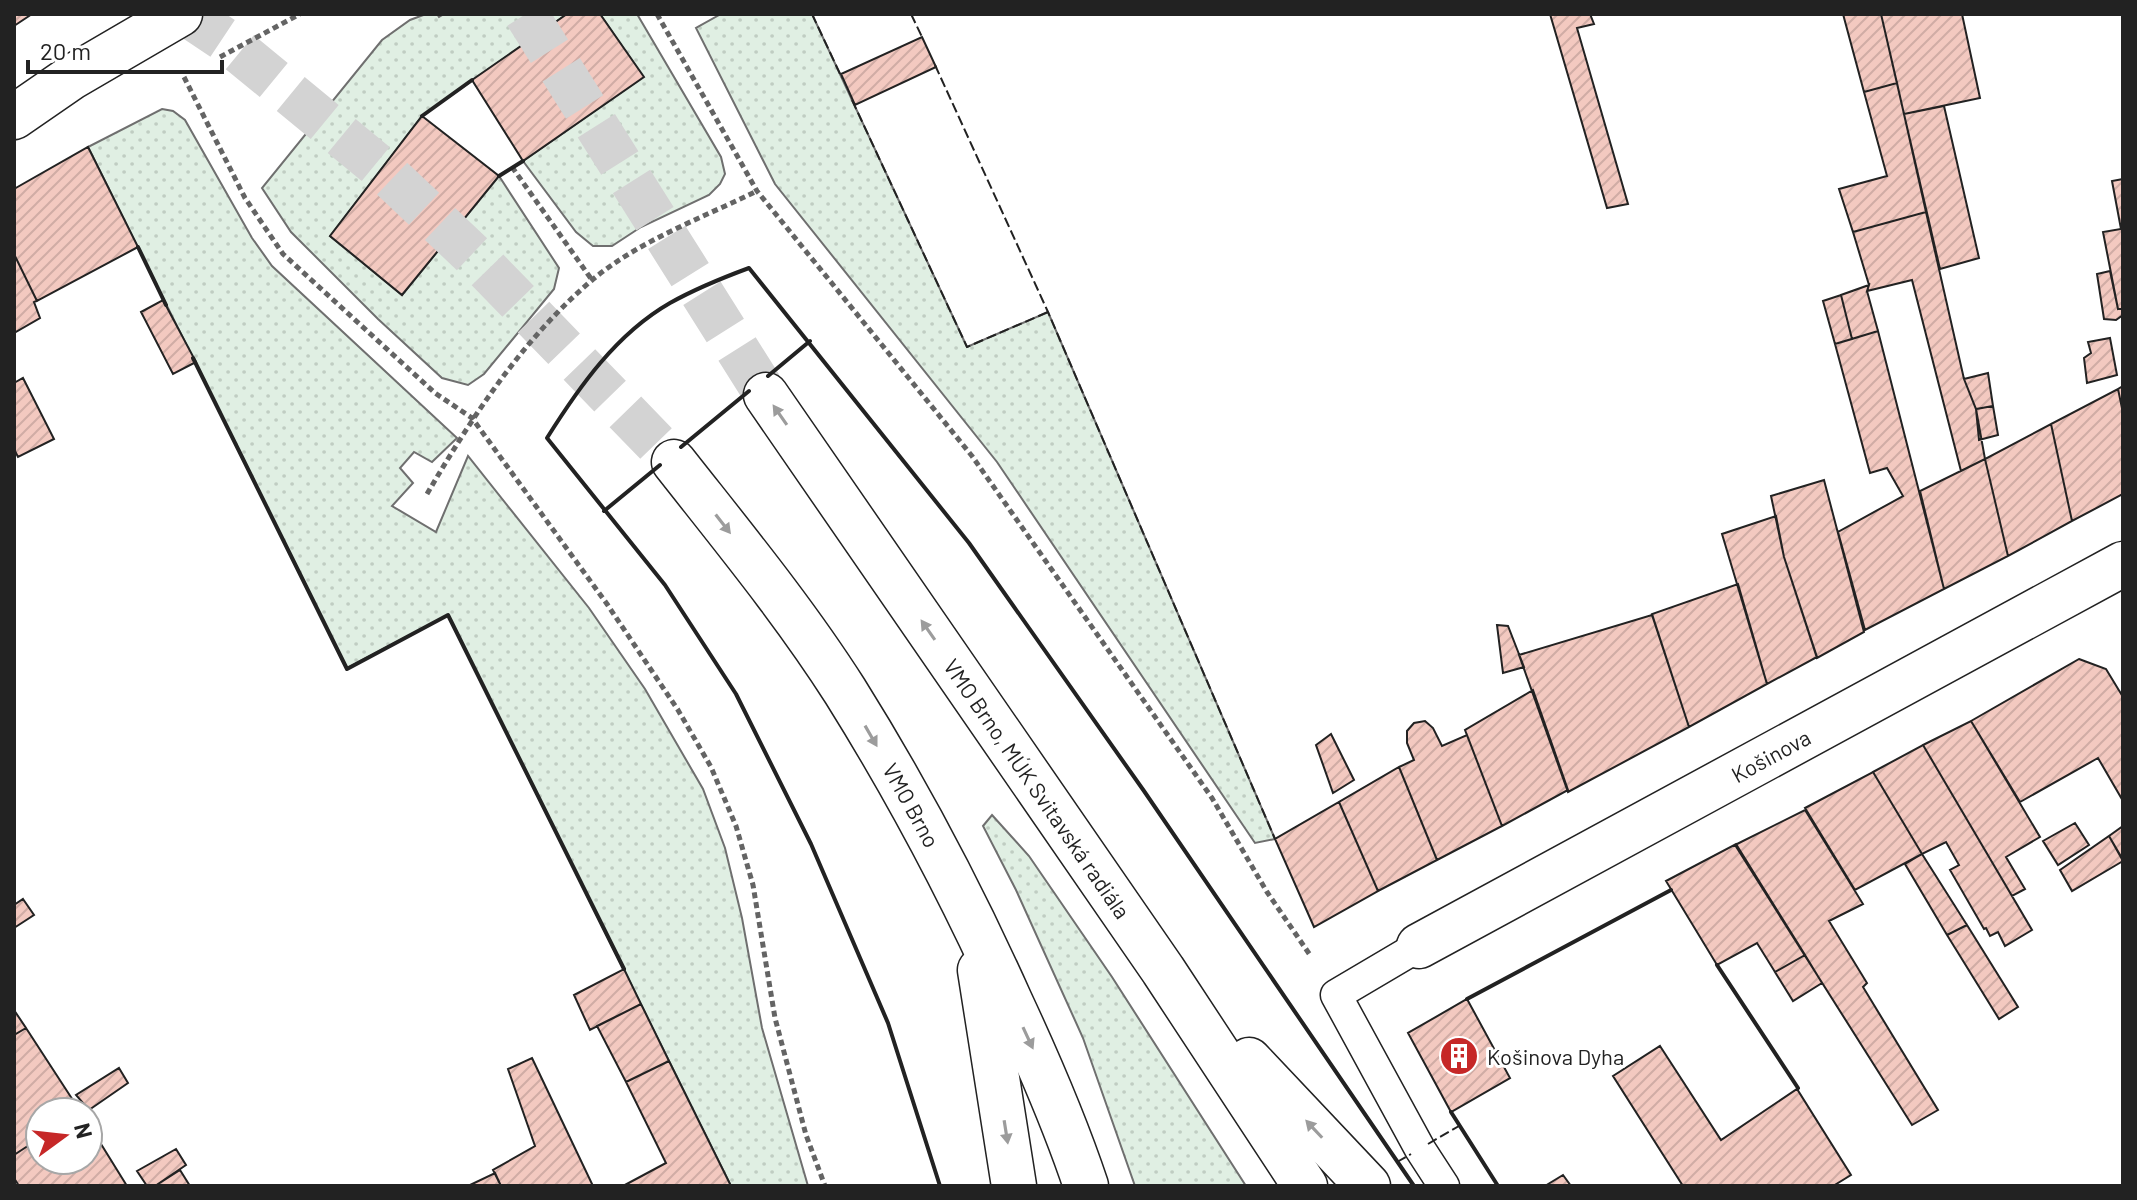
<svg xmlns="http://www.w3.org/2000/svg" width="2137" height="1200" font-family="Barlow,sans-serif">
	<defs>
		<pattern id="grass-dots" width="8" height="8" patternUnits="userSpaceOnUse" patternTransform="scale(2)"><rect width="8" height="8" fill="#e0efe3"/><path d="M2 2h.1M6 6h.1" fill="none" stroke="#c0cdc2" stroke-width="1.8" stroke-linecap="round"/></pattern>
		<pattern id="building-hatch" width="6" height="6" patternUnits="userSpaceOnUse" patternTransform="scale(2)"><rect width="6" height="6" fill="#f3c9c0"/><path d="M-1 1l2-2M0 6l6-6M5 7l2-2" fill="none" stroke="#d0aca5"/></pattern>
	</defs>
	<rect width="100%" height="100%" fill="#fff"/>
	<path fill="url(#grass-dots)" stroke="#6f6f6f" stroke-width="2" d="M426 14H437L439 17 444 14H567L422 116 330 236 402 295 499 176 559 268 554 289 484 374 468 385 442 378 378 319 291 232 262 188 382 40 410 20Z
		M600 14H637L721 157 725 174 720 184 709 195 641 227 612 246H593L576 232 523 161 643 77Z
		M721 14H812L967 347 1048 312 1275 839 1255 843 997 462 775 184 696 28Z
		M162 109 173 111 185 120 252 238 272 266 457 438 432 462 414 452 400 468 413 483 392 506 436 532 468 456 589 608 645 689 703 789 725 848 742 918 762 1028 808 1186H731L448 615 347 668 88 147Z
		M992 815 1029 856 1112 977 1246 1186H1135L1083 1038 1016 890 983 826Z"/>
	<path fill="url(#building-hatch)" stroke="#222" stroke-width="2" d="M14 14H32L14 26Z
		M567 14H600L644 77 523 161 472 80Z
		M1550 14H1590L1594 24 1577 28 1628 204 1607 208Z
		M1843 14H1881L1897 83 1864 92Z
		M1881 14H1962L1980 98 1904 114Z
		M922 37 936 67 855 105 841 74Z
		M1897 83 1926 212 1853 232 1839 189 1887 176 1864 92Z
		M1944 106 1979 258 1940 269 1904 114Z
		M422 116 499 176 402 295 330 236Z
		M88 147 138 247 37 301 14 254V189Z
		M2123 179V308L2118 309 2103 232 2121 229 2112 181Z
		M1926 212 1964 379 1976 409 1985 459 1961 471 1912 280 1867 291 1869 285 1853 232Z
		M14 254 37 301 34 302 40 318 14 333Z
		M2110 271 2118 309 2123 308V315L2116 320 2104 319 2097 274Z
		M1869 285 1867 291 1878 331 1852 339 1841 295Z
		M1841 295 1852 339 1835 344 1823 301Z
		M163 300 196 362 173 374 141 312Z
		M1878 331 1944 589 1865 630 1838 532 1903 496 1887 468 1870 473 1835 344Z
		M2110 338 2117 375 2087 383 2084 358 2091 353 2088 342Z
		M1988 373 1993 406 1976 409 1964 379Z
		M23 378 54 439 18 457 14 449V383Z
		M2123 386V413L2118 389Z
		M2118 389 2123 413V494L2072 521 2051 424Z
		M1993 406 1998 435 1979 440 1976 409Z
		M2051 424 2072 521 2008 556 1985 459Z
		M1985 459 2008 556 1944 589 1920 491Z
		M1824 480 1864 632 1817 658 1784 557 1771 496Z
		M1776 516 1784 557 1817 657 1767 684 1722 534Z
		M1738 584 1767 684 1689 727 1652 614Z
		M1652 615 1689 727 1568 792 1519 655Z
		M1497 625 1508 626 1524 667 1503 673Z
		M2079 659 2106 669 2123 697V801L2098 758 2020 802 1971 721Z
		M1533 690 1568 790 1502 826 1465 730Z
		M1425 721 1433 728 1442 746 1467 735 1502 826 1437 860 1399 767 1414 760 1407 743V731L1414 723Z
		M1971 721 2040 837 2006 857 2025 889 2012 896 1923 745Z
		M1331 734 1354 780 1333 793 1316 745Z
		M1923 745 2032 930 2005 946 1998 932 1990 936 1986 928 1984 929 1950 870 1959 865 1946 842 1922 854 1873 772Z
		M1399 767 1437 860 1378 891 1339 802Z
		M1873 772 1922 854 1855 890 1805 808Z
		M1339 802 1378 891 1314 927 1275 839Z
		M1805 810 1863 904 1829 921 1867 983 1863 987 1938 1110 1912 1125 1735 845Z
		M2075 823 2089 845 2058 865 2043 841Z
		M2123 826V860L2109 836Z
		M2109 836 2123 861 2072 891 2060 870Z
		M1736 844 1805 955 1775 972 1757 943 1717 965 1666 881Z
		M1922 854 1967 925 1947 935 1905 864Z
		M23 899 34 915 14 928V905Z
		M1967 925 2018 1007 1999 1019 1947 935Z
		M1805 955 1822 983 1793 1001 1775 972Z
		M624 969 641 1004 590 1030 574 995Z
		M1467 999 1510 1078 1451 1112 1408 1033Z
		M641 1004 669 1061 626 1082 597 1026Z
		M14 1010 26 1028 14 1035Z
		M26 1028 80 1111 40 1112V1138L14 1155V1035Z
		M1660 1046 1721 1140 1797 1089 1851 1175 1833 1186H1683L1613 1076Z
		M532 1058 593 1186H501L493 1170 535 1146 508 1069Z
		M669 1061 731 1186H623L666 1163 626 1082Z
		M119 1068 128 1083 89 1110 76 1095Z
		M88 1123 127 1186H19L14 1178V1155L40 1138V1160H88Z
		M176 1149 186 1165 155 1186H147L137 1171Z
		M180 1170 190 1186H155Z
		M495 1173 501 1186H468Z
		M1563 1175 1571 1186H1545Z"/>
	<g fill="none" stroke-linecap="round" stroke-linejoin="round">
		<path stroke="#d3d3d3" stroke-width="44" stroke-dasharray="44 22" stroke-linecap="butt" d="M186 14 225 40 383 170 476 258 674 462
			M526 14 766 395"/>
		<defs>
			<path id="service" d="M1419 946 1336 995 1420 1149 1444 1186"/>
			<g id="minor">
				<path d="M14 117 72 77 180 14"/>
				<path id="s1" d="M1419 946 2123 564"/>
			</g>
			<g id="trunk">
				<path id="s2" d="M766 395 1163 970 1305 1186"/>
				<path id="s3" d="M674 462C733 537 794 611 845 691 907 790 962 894 1010 1001 1038 1061 1065 1123 1086 1186"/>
				<path d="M980 970 1014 1186"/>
				<path d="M1249 1060 1368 1186"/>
			</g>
		</defs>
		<use href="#service" stroke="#222" stroke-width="33"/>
		<use href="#minor" stroke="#222" stroke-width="47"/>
		<use href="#trunk" stroke="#222" stroke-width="47"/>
		<path stroke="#646464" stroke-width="5" stroke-dasharray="6 4" stroke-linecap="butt" d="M657 14 757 191 972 456 1212 798 1267 892 1310 955
			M220 57 300 14
			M184 77 245 198 283 254 435 393 472 418 607 604 678 710 711 767 736 826 753 885 775 1018 806 1135 825 1186
			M512 167 592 280
			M427 494C472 417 522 340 591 281 638 241 702 218 757 191"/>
		<use href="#service" stroke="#fff" stroke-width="30"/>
		<use href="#minor" stroke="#fff" stroke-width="44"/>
		<use href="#trunk" stroke="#fff" stroke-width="44"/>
		<path stroke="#222" stroke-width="2" stroke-dasharray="10 4" stroke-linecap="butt" d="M812 14 842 78
			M911 14 923 39
			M935 65 1048 312 1275 839
			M852 100 967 347 1048 312
			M1428 1144 1459 1126
			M1397 1162 1411 1154"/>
		<path stroke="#222" stroke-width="4" d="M422 116 472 80
			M499 176 523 161
			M138 247 166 305
			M193 358 347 669 448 615 624 969
			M768 376 810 341
			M681 447 749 391
			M604 511 660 465
			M1717 965 1798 1088
			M1467 999 1671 890
			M1451 1112 1498 1186
			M940 1186 888 1023 811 844 736 694 665 585 547 438C579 387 616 334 670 303 695 289 722 278 749 268L969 543 1144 791 1414 1186"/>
	</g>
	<defs><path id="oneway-solid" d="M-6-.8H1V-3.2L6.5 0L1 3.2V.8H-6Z" transform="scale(2)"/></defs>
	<g fill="#9c9c9c">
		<use href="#oneway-solid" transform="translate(780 415) rotate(-125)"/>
		<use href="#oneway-solid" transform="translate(723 524) rotate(52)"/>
		<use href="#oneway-solid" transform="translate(928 630) rotate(-125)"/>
		<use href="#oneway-solid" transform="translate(871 736) rotate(60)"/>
		<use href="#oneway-solid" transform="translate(1028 1038) rotate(65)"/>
		<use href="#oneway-solid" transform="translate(1314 1129) rotate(-133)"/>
		<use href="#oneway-solid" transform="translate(1006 1132) rotate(81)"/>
	</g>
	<defs>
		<symbol id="building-disc" viewBox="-11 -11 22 22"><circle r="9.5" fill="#c62828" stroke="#fff"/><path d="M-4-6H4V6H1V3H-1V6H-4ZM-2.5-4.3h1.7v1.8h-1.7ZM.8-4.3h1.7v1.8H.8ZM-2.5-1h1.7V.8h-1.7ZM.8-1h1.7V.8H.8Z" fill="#fff"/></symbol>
	</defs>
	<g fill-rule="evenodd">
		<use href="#building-disc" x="1437" y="1034" width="44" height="44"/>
	</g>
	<g text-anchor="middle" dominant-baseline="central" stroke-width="6" stroke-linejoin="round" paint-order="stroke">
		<g font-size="22" fill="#222" stroke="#fff">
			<text stroke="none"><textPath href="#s1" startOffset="400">Košinova</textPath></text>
			<text stroke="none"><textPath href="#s2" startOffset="478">VMO Brno, MÚK Svitavská radiála</textPath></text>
			<text stroke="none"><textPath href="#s3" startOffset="418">VMO Brno</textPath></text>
		</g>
		<g font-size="22" fill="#222" stroke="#fff" text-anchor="start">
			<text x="1487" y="1056">Košinova Dyha</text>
		</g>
	</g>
	<rect width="2137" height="1200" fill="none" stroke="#222222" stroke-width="32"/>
	<g transform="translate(64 1136) rotate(75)"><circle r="38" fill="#ffffff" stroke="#a7a7a7" stroke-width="2"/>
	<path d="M0-6L14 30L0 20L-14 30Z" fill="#c62828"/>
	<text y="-12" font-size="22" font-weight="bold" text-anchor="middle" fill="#222222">N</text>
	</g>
	<path d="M28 60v12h194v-12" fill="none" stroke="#222222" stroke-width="4"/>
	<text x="40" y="60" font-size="24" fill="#222222" stroke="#ffffff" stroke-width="6" paint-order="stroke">20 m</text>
</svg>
